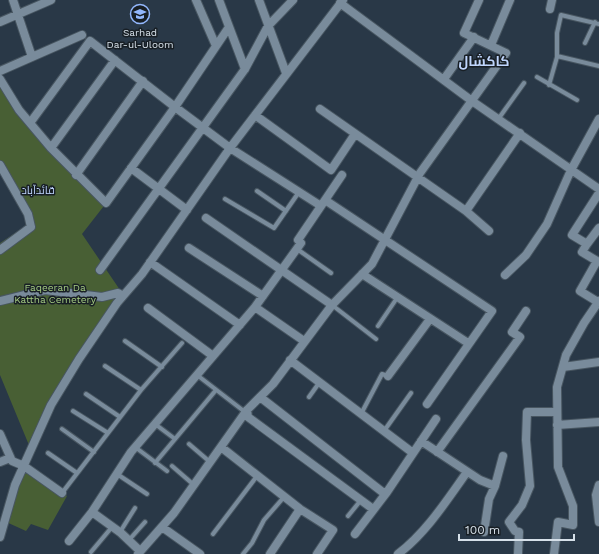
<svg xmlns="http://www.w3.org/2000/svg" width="599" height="554" font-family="'Work Sans',Cairo,sans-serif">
	<rect width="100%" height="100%" fill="#293847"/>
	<path fill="#485f34" d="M0 79 76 175 107 202 82 234 120 290 31 450 0 375V243L29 224 0 170Z
		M24 466 67 496 48 530 31 524 26 531 4 521Z"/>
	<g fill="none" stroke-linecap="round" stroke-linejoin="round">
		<defs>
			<path id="service" d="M585 43 595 22
				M557 56 599 66
				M537 77 577 100
				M549 85 557 57V33L561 15 599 24
				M499 118 524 83
				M257 191 286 211
				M225 199 274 228 299 192
				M297 249 331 273
				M332 305 376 339
				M378 326 397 298
				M125 341 162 367
				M105 366 141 390
				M197 375 245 412
				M86 394 120 417
				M309 397 319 383
				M73 411 108 433
				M361 414 382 374 388 376
				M155 424 175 439
				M62 429 94 452
				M384 431 411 393
				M189 444 210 462
				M135 447 167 471
				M48 453 77 473
				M155 463 216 390
				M172 466 194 485
				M117 474 147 494
				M62 493 141 390 182 343
				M348 516 361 500
				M120 532 135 508
				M213 534 257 476
				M129 540 145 522
				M91 552 112 527
				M243 554 252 543 264 520 284 497"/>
			<path id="minor" d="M13 0 32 57
				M196 0 216 46
				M219 0 245 69
				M259 0 286 73
				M340 3 472 101 599 189
				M550 9 552 0
				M0 22 51 0
				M491 45 510 0
				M0 71 82 35
				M0 79 19 110 51 148 106 203 175 107 229 27
				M444 79 474 37
				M320 109 466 211 489 231
				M255 115 331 170 355 134
				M30 123 90 41 175 107 230 148 321 206
				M51 148 115 60
				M0 165 28 214 31 227 0 250
				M131 168 187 210
				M76 175 143 81
				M325 200 492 311 427 404
				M466 211 520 133
				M206 218 332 305
				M587 244 599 228
				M189 248 263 296
				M150 262 240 325
				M100 270 245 69 268 26 293 0
				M362 274 468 343
				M505 275 526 255 547 224 571 170 599 119
				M0 301 45 290 102 297 118 293 123 296
				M598 302 580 291 597 261 582 252 587 244 572 235 599 193
				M255 307 304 341
				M148 308 213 356
				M290 360 413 453
				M563 367 599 362
				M388 376 430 319
				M260 397 385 494
				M247 410 248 417 373 509
				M557 425 599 422
				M0 434 12 461 24 466 62 493
				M421 441 480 480 495 486
				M221 447 300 509 333 530 317 554
				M437 452 520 337 512 332 526 311
				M0 462 10 458
				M599 485 596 495 599 522
				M92 512 121 533 140 551
				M162 527 200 554
				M484 532 489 499 495 486 503 456
				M355 534 387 492 436 419
				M0 537 15 485 51 405 79 359 117 303 142 274 230 148 343 0
				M69 541 92 512 131 452 255 307 301 243 298 240 342 175
				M138 554 174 513 247 410 273 384 332 305 372 264 420 173 506 53 464 33 479 0
				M270 554 300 509
				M398 554C426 533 447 500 467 472
				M518 554 519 532 515 531 509 522 522 505 530 486 526 440 527 412H556
				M554 554 558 522 573 525V506L558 467 557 387 566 355 584 323 599 301"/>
		</defs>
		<use href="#service" stroke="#485661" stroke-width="6"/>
		<use href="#minor" stroke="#485661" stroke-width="10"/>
		<use href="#service" stroke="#798b9b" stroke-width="4"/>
		<use href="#minor" stroke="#798b9b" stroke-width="8"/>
	</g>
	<defs>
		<symbol id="school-ring" viewBox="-11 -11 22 22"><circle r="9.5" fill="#181f25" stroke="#92b7fd" stroke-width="1.5"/><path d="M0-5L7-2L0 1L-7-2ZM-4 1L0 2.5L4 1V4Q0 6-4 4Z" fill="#92b7fd"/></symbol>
	</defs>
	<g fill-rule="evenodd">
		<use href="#school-ring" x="129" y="3" width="22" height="22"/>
	</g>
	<g text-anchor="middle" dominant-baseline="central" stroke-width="3" stroke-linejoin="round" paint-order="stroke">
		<g font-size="10" fill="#d6e0e9" stroke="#181f25">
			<text x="140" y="32">Sarhad<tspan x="140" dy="12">Dar-ul-Uloom</tspan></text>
		</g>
		<g font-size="10" fill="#a6cd83" stroke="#181f25">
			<text x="55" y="287">Faqeeran Da<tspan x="55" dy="12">Kattha Cemetery</tspan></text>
		</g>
		<g font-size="11" fill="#bfd5fc" stroke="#181f25">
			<text x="38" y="190">قائدآباد</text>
		</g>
		<g font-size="14" font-weight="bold" fill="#bfd5fc" stroke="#181f25">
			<text x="484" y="61">کاکشال</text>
		</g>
	</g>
	<path d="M459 534v6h115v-6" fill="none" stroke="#d6e0e9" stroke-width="2"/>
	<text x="465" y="534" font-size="12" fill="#d6e0e9" stroke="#181f25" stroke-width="3" paint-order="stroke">100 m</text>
</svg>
